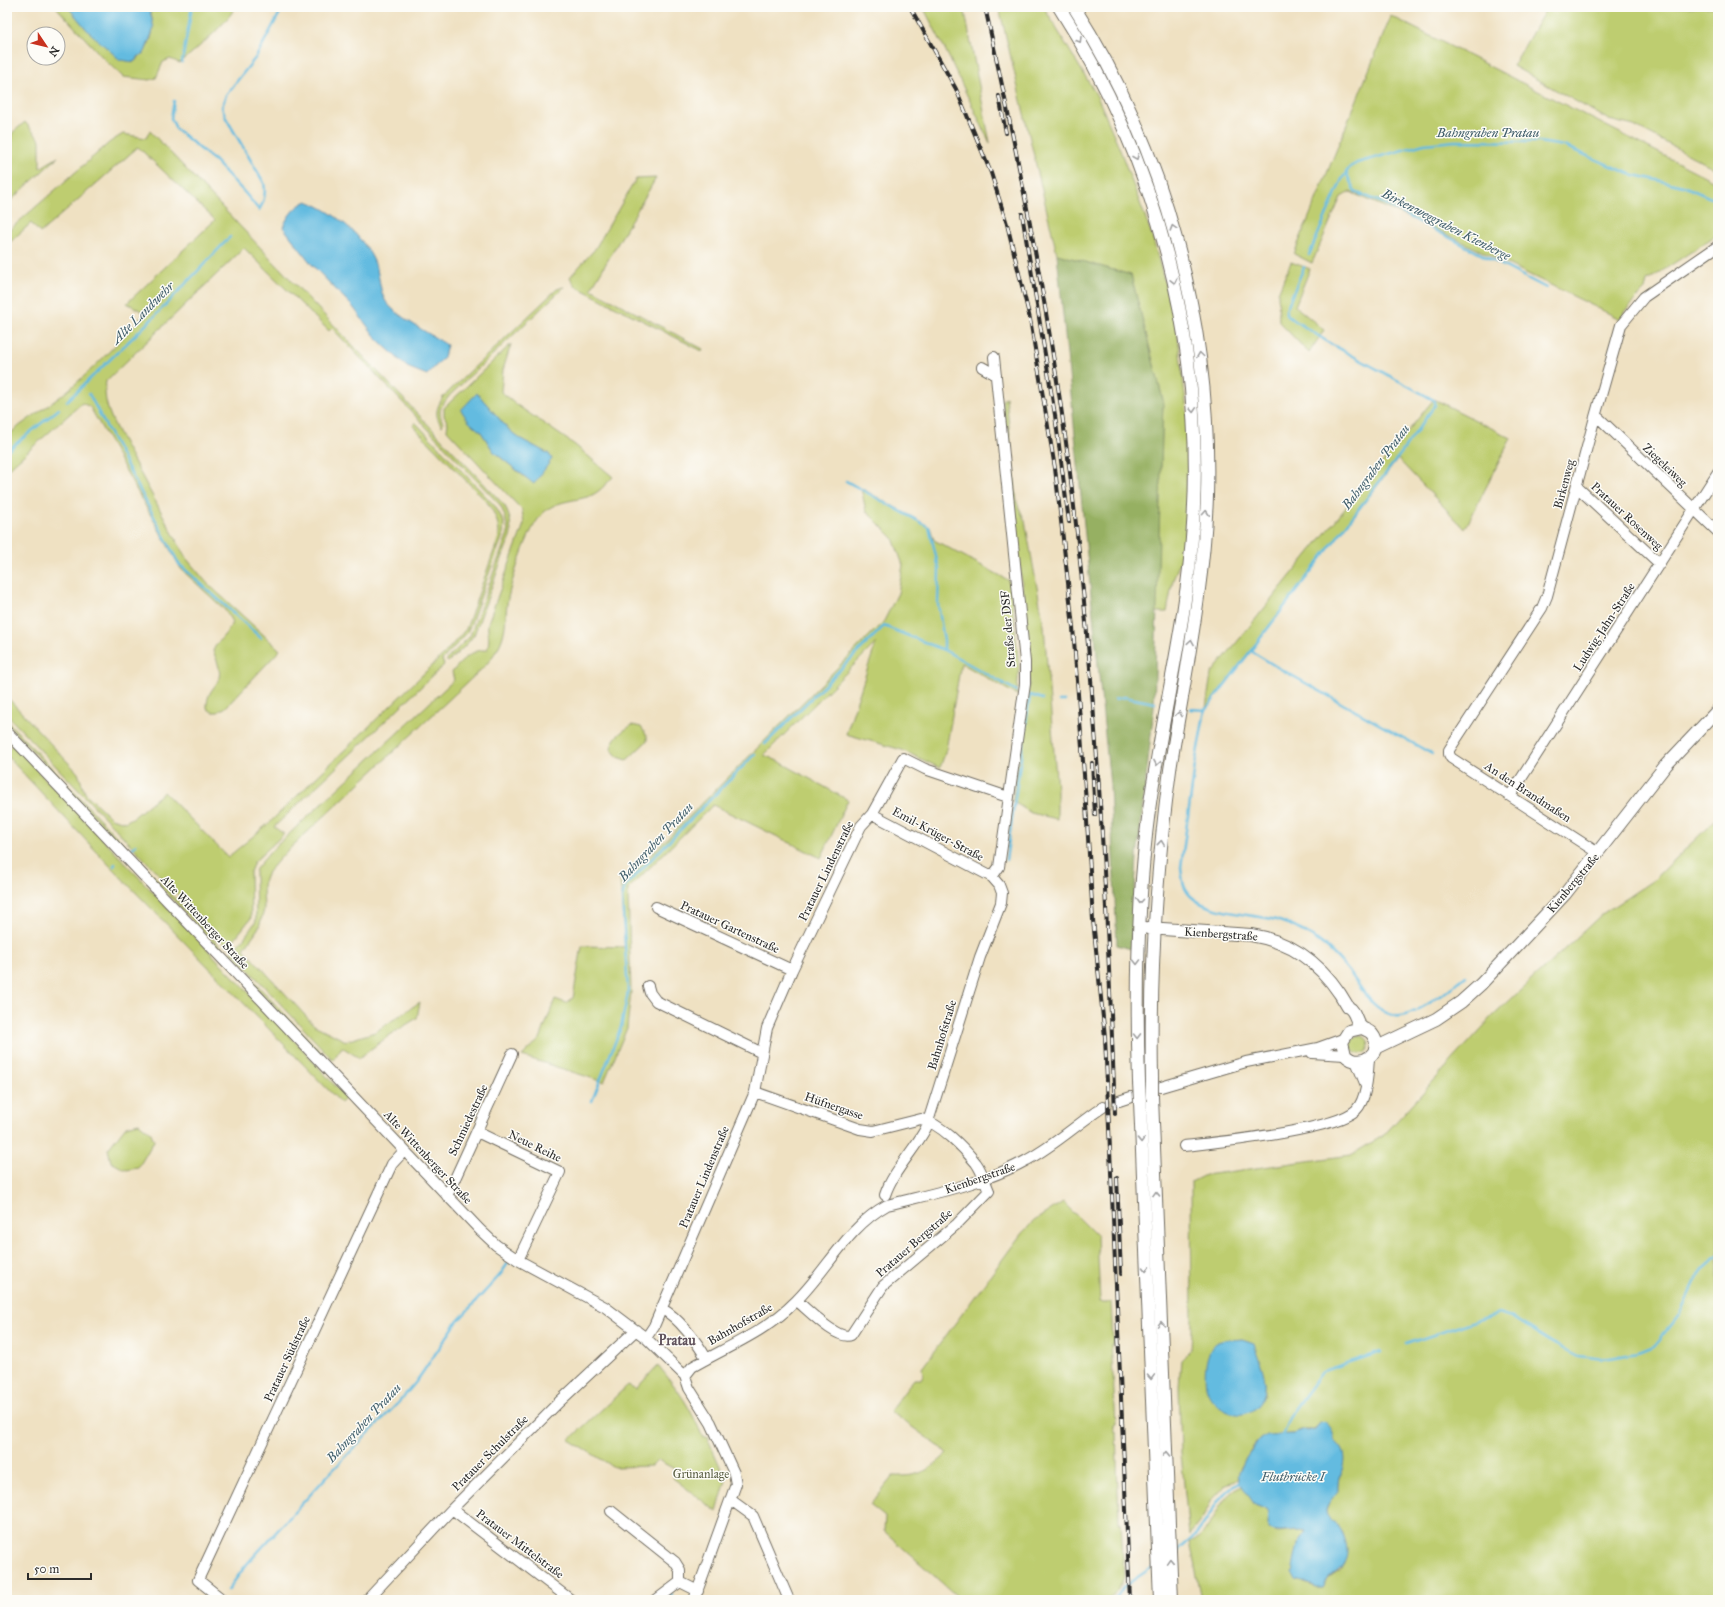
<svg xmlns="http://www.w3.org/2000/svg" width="1725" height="1607" font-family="'IM FELL Great Primer',serif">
	<rect width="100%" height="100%" fill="#fdfcf7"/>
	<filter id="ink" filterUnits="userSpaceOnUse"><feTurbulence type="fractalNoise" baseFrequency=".025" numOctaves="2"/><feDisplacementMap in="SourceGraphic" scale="8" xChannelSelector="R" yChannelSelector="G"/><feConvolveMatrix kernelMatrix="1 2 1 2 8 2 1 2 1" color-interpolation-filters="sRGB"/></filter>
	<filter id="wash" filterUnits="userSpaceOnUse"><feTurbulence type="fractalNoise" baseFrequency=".012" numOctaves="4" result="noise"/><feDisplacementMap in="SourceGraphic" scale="16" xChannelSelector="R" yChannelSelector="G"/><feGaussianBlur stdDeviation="0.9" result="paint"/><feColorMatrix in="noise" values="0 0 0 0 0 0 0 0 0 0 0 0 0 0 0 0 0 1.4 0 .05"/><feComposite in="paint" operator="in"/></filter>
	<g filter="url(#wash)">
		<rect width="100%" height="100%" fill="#efe1c2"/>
		<path fill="#becd70" stroke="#747c4e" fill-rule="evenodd" d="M56 7H68L88 31 134 62C152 47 157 30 149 7H236C221 29 200 46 180 63L170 59 163 62 156 78 150 80 123 77 106 61Z
			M923 7H964L990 143 945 49Z
			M999 7H1044L1046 11 1097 96 1117 142 1152 235 1177 329 1187 411 1190 460 1184 551 1173 580 1167 612H1156L1163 400 1131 275 1057 254Z
			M1547 7H1718V170L1634 126 1609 120 1513 66Z
			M1391 16 1718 183V234L1647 281 1645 290 1631 304 1620 319 1438 230 1350 192 1341 197 1312 263 1294 254Z
			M25 122 40 140V168L58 157 7 204 11 181 7 160 12 133Z
			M150 131 505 506 510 519 511 534 474 635 465 646 448 662 446 660 470 636 508 533C507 522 505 515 500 505L332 328 329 331 244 248 106 381C103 399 108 411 116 428L186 558 207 583 280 650 226 707 218 712H212L207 708C206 681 231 689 213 651 217 640 228 635 232 622L225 610 181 569 90 407 82 403 7 470V436C24 421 43 410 61 396 92 371 119 342 145 313L127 303 215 220 138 147 40 233 31 223 8 244 7 242V232L110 142 123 134 146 138Z
			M656 178 591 289 703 349 702 351 575 286 570 277 595 249 636 179Z
			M1291 262 1310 269 1295 306 1324 330 1309 353 1279 322 1278 293Z
			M564 287 450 395C441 407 437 409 443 423L442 426C434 415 436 409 443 397L557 289Z
			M511 344 503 370 501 392 514 403 575 445 613 477C606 484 598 494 587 497 569 502 551 501 539 518 528 531 513 576 509 594 505 608 507 622 503 636 500 647 493 656 486 665L285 853 268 872 263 885 264 910 259 927 244 949 314 1025 346 1041 375 1032 420 1002 417 1018 390 1035 359 1058 342 1047 333 1060 231 951 242 941 256 921 255 874 256 869 272 850 454 680 452 672C462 661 471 649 487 650 491 637 487 635 488 623L524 524 522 510 447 430 448 423 444 416V408ZM477 393 509 430 519 438 549 454 552 459 526 478 494 452 481 432Z
			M1006 398 1017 503 1025 521 1044 626 1057 790V819L1031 813 1012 801 1029 686 1030 661 1002 400Z
			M1434 399 1511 438 1465 529 1398 459 1206 708 1211 674Z
			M415 422 495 506 504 522 503 535 470 626 466 634 442 660 444 665 274 827 284 834 254 862 250 872 251 918 228 947 7 715V697L78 773 85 793 111 818 125 822 134 817 164 792 228 857 269 823 444 654 466 629 499 537C499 522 495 514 487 502L413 426Z
			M861 488 930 527 934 540 1010 581 1019 666 1017 695 961 663 946 750 940 768 902 750 846 734 876 643 764 755 780 762 848 800 821 858 713 805 628 889 631 992 627 1028 604 1082 522 1056 540 1039 555 999 566 1003 573 998 582 946 625 947 620 878 636 870 884 621 898 593 903 565 893 538 866 511Z
			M7 721 330 1062 327 1063 7 724Z
			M632 725 641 727 647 736V741L627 760 618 757 611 749C613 736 622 732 632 725Z
			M13 745 305 1052 346 1098 341 1103 110 866 7 756V750Z
			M1718 817V1600H1202L1190 1542C1217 1531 1215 1495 1243 1486L1255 1505 1265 1509 1268 1513 1267 1525 1277 1532 1301 1530 1306 1531 1298 1544 1303 1583 1317 1587H1323L1328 1579 1341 1570 1347 1550 1343 1533 1337 1525 1327 1517 1326 1512 1329 1501 1339 1491C1337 1471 1353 1457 1334 1441V1435L1319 1423C1314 1429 1312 1430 1304 1430 1300 1431 1296 1434 1292 1434 1265 1436 1259 1433 1245 1460 1241 1466 1238 1472 1239 1480L1226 1484 1213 1498 1202 1519 1189 1535 1181 1454 1179 1387 1181 1360 1191 1350 1192 1329 1191 1182 1205 1175 1351 1155 1384 1135 1493 1016 1602 914 1655 879ZM1242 1339 1253 1343 1265 1381V1395L1218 1342Z
			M1351 1045a9 9 0 1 1 18 0a9 9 0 1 1-18 0Z
			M139 1123 151 1133 154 1141 138 1168 126 1170 111 1162 108 1149 126 1126Z
			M1063 1202 1097 1236 1100 1302H1111L1113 1344H1111L1116 1424 1114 1425V1431H1116L1119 1523 1121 1522 1124 1579 1110 1600H961L884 1531 885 1517 870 1505 893 1476C920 1477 928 1471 948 1453L890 1411 914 1379H921L923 1375 922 1368 1022 1233 1034 1221Z
			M658 1365C679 1391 690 1406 703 1438L707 1437 726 1480 717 1512 673 1478 678 1471 658 1460 652 1466 614 1467 569 1440 628 1385 636 1389Z"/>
		<path fill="#96b062" stroke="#606e46" d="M1057 254 1131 275 1163 400 1154 708 1137 857 1131 949 1117 945 1110 785Z"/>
		<path fill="#63bbe0" stroke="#477386" d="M68 7H149L154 28 145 52 138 57 134 62 120 60 88 31Z
			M307 201C336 212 369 240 377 270 380 280 380 291 385 300 392 314 432 335 447 345L444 357 427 375 407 367 377 339 353 307 313 266 283 227C289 214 294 207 307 201Z
			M477 393 509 430 519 438 549 454 552 459 534 484 494 452 481 432 469 422 461 410Z
			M1242 1339 1254 1343C1257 1355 1263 1368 1265 1381 1266 1392 1263 1400 1255 1408 1239 1424 1210 1407 1206 1387 1204 1374 1205 1349 1218 1342 1225 1339 1235 1340 1242 1339Z
			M1324 1422C1331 1428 1334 1432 1334 1441 1354 1458 1337 1470 1339 1491 1334 1497 1327 1502 1326 1511 1326 1519 1335 1522 1339 1527 1345 1535 1350 1552 1345 1562 1341 1570 1334 1573 1328 1579 1326 1581 1325 1584 1323 1587H1317L1296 1580 1292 1572 1298 1544 1306 1531C1294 1528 1282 1534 1269 1529L1267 1525 1268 1513 1265 1509 1255 1505 1240 1483 1238 1475 1246 1457 1260 1439 1266 1435 1294 1434 1305 1430 1308 1431 1314 1429 1319 1423Z"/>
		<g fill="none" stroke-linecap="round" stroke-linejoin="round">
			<path stroke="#63bbe0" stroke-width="2.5" d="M7 46 11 22
				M182 62 192 7
				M174 101 171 118 176 129 215 161 245 193 259 210C265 201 266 193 264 183L226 118 222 107 226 95 256 57 283 7
				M1346 172 1355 192 1381 202 1546 288
				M1309 255 1342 179 1350 167 1357 163 1424 144 1455 141 1539 142 1564 146 1630 174 1683 186 1718 201
				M89 394 179 564 261 638
				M67 401 154 317 230 237
				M7 451 59 409
				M846 481 929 527 939 569 938 604 944 641V650
				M1251 651 1277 667 1432 754
				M1115 699 1124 697 1155 703
				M1059 701H1065
				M1190 709 1205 710 1208 707 1402 452 1435 405V401L1432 399 1331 344 1286 315V310L1304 267
				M1205 710 1195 765 1181 867C1182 875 1182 884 1186 890 1201 915 1251 913 1276 920 1283 922 1291 925 1298 929 1318 938 1334 953 1347 969 1361 986 1371 1011 1396 1016 1412 1019 1453 987 1466 976
				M765 744 884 626 944 650 1017 691
				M132 848 136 845
				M1006 860 1030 695 1042 699
				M114 866 115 864
				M592 1101 621 1027 628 992 622 898 625 886 755 754
				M1406 1344 1499 1313 1511 1317 1551 1342 1578 1356 1603 1359 1638 1353 1653 1347 1659 1340 1680 1313 1696 1279 1703 1269 1718 1255
				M1282 1436 1289 1418 1321 1373 1326 1370 1381 1352
				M1174 1555C1181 1547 1190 1541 1197 1533 1211 1518 1220 1487 1242 1483
				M228 1590 246 1565 330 1473 399 1402 416 1382 457 1322 500 1275 508 1263
				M666 1600 672 1595
				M1115 1600 1123 1587 1154 1566"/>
		</g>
	</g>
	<g filter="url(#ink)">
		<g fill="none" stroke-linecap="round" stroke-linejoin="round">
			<path stroke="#c8bda4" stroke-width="10" stroke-dasharray="10 5" stroke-linecap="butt" d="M1103 1107 1119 1101"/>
			<defs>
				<path id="minor" d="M982 367 996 375
					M1595 417 1600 419 1718 532
					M1577 487 1660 564
					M7 732 480 1230 496 1245 518 1260 605 1307 646 1338 685 1376 689 1388 711 1423 734 1473 736 1484 694 1600
					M1510 796 1718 472
					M872 814 992 877 999 885 1002 893 1001 903 980 957 926 1128C914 1151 893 1171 885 1195
					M1598 853 1451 758 1449 754V750L1542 608 1547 596 1595 417 1621 325 1644 297 1718 246
					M992 877 999 867 1025 684V662L994 357
					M656 907 792 970
					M648 986 650 993 656 1001 762 1053
					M1312 1053 1345 1055
					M1356 1061 1365 1083
					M1161 1087 1246 1062 1318 1048 1343 1039
					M755 1092 860 1129 873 1131 921 1119C940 1123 964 1148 976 1163 982 1171 985 1182 989 1191L957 1224 883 1286 851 1335C838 1341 808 1310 797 1301
					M1119 1101 1131 1097
					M477 1132 560 1172 518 1260
					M1184 1146C1218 1142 1334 1131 1356 1110 1367 1099 1368 1073 1369 1058
					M447 1196 512 1054
					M662 1309C677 1316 698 1343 706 1358
					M646 1338 654 1326 755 1092 767 1028 792 970 861 826 872 814 903 758 925 769 1008 797
					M685 1376 692 1367C727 1347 767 1331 795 1302 827 1271 847 1227 887 1205 934 1193 984 1184 1027 1160 1054 1146 1077 1124 1103 1107
					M731 1500 753 1516 789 1600
					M452 1509 571 1600
					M611 1511 675 1562 680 1570V1582
					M680 1582 698 1591
					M223 1600 198 1580 392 1164 404 1151
					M367 1600 452 1509 559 1402 636 1330
					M656 1600 680 1582"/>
				<path id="major" d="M1059 7C1157 160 1205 343 1193 525 1187 621 1162 715 1149 810 1137 901 1136 991 1139 1082
					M1074 7C1166 151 1212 326 1207 496 1204 588 1184 679 1170 770 1156 872 1150 975 1152 1079
					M1148 928 1251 935C1295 942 1327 969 1348 1007 1356 1011 1355 1021 1361 1027 1364 1030 1369 1030 1372 1034 1386 1051 1360 1071 1345 1055L1342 1042 1349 1031 1362 1028
					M1375 1048 1436 1019 1461 1002 1481 984 1565 894 1666 765 1718 710
					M1152 1097 1172 1600
					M1140 1101 1160 1600"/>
			</defs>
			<use href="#minor" stroke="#706b60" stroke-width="12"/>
			<use href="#major" stroke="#706b60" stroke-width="14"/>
			<use href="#minor" stroke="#fff" stroke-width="10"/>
			<use href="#major" stroke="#fff" stroke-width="12"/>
			<defs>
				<path id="rail" d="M910 7 956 89 991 173 1007 224 1030 319 1055 468 1073 627 1085 788 1093 920 1105 1037 1130 1600
					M985 7C1019 159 1049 311 1069 465 1096 681 1107 898 1115 1114
					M999 96 1006 133
					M1022 214 1055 415 1069 522
					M1092 763 1095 815
					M1117 1178 1121 1274"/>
			</defs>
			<use href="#rail" stroke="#2b2b2b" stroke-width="4"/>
			<use href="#rail" stroke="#fdfcf7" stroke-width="2.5" stroke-dasharray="8" stroke-linecap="butt"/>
			<defs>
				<path id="major-bridge" d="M1152 1079V1097
					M1139 1082 1140 1101"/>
			</defs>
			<use href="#major-bridge" stroke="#706b60" stroke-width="14" stroke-linecap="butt"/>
			<use href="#major-bridge" stroke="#fff" stroke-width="12"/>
		</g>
		<defs><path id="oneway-chevron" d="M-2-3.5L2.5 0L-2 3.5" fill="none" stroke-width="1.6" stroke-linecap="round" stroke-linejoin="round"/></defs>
		<g stroke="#a0a0a0">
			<use href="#oneway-chevron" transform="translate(1079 40) rotate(60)"/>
			<use href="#oneway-chevron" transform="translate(1136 157) rotate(68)"/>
			<use href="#oneway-chevron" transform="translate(1173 228) rotate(-106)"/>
			<use href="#oneway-chevron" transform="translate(1174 281) rotate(77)"/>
			<use href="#oneway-chevron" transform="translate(1200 355) rotate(-98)"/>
			<use href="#oneway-chevron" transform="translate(1193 410) rotate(87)"/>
			<use href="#oneway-chevron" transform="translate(1206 513) rotate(-86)"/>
			<use href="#oneway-chevron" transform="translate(1191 642) rotate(-81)"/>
			<use href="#oneway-chevron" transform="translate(1179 714) rotate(-81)"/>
			<use href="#oneway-chevron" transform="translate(1157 763) rotate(100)"/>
			<use href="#oneway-chevron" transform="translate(1161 843) rotate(-84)"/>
			<use href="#oneway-chevron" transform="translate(1140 901) rotate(94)"/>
			<use href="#oneway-chevron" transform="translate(1137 962) rotate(90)"/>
			<use href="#oneway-chevron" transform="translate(1137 1036) rotate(89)"/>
			<use href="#oneway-chevron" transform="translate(1141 1140) rotate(88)"/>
			<use href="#oneway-chevron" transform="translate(1156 1194) rotate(-92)"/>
			<use href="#oneway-chevron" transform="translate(1146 1269) rotate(88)"/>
			<use href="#oneway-chevron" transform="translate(1161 1324) rotate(-92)"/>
			<use href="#oneway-chevron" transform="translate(1151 1377) rotate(88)"/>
			<use href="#oneway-chevron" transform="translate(1166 1454) rotate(-92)"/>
			<use href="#oneway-chevron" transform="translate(1170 1561) rotate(-92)"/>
		</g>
	</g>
	<g text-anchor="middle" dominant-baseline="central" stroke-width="3" stroke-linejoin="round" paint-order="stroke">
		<g font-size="12" fill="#2b2b2b" stroke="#fdfcf7">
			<text transform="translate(1665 465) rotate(44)">Ziegeleiweg</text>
			<text transform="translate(1564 484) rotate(-75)">Birkenweg</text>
			<text transform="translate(1627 516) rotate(43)">Pratauer Rosenweg</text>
			<text transform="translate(1604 627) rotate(-57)">Ludwig-Jahn-Straße</text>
			<text transform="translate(1008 629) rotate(-95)">Straße der DSF</text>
			<text transform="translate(1528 792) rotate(33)">An den Brandmaßen</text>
			<text transform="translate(938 834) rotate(28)">Emil-Krüger-Straße</text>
			<text transform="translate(826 871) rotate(-64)">Pratauer Lindenstraße</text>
			<text transform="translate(1573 883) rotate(-50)">Kienbergstraße</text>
			<text transform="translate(205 922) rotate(47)">Alte Wittenberger Straße</text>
			<text transform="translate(730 927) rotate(25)">Pratauer Gartenstraße</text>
			<text transform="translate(1221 934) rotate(4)">Kienbergstraße</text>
			<text transform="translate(942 1035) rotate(-73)">Bahnhofstraße</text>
			<text transform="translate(834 1106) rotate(19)">Hüfnergasse</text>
			<text transform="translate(468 1120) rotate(-65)">Schmiedestraße</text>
			<text transform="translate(535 1146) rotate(26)">Neue Reihe</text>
			<text transform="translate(428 1157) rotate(47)">Alte Wittenberger Straße</text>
			<text transform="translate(704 1177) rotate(-67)">Pratauer Lindenstraße</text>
			<text transform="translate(980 1178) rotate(-19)">Kienbergstraße</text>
			<text transform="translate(914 1243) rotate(-41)">Pratauer Bergstraße</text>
			<text transform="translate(740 1324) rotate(-30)">Bahnhofstraße</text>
			<text transform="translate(287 1359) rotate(-65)">Pratauer Südstraße</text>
			<text transform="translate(490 1453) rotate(-45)">Pratauer Schulstraße</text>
			<text transform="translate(520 1544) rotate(37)">Pratauer Mittelstraße</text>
		</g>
		<g font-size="12" fill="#575c40" stroke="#fdfcf7">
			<text x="701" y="1474">Grünanlage</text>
		</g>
		<g font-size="13" font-style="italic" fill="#3f5d6a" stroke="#fdfcf7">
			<text x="1488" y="133">Bahngraben Pratau</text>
			<text transform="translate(1446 225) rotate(27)">Birkenweggraben Kienberge</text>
			<text transform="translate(143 313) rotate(-45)">Alte Landwehr</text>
			<text transform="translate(1376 467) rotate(-53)">Bahngraben Pratau</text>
			<text transform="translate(656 842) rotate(-47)">Bahngraben Pratau</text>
			<text transform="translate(364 1423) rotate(-47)">Bahngraben Pratau</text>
			<text x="1293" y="1477">Flutbrücke I</text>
		</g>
		<g font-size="14" font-weight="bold" fill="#60525c" stroke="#fdfcf7">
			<text x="677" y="1340">Pratau</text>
		</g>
	</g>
	<rect width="1725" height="1607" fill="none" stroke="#fdfcf7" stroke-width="24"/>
	<g transform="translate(46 46) rotate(125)"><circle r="19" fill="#fdfcf7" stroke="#a9a8a5"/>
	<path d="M0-3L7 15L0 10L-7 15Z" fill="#c8321e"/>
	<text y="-6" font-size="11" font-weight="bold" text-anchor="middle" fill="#2b2b2b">N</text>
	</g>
	<path d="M28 1573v6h63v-6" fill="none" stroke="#2b2b2b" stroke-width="2"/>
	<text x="34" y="1573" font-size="12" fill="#2b2b2b" stroke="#fdfcf7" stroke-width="3" paint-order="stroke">50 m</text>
</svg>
